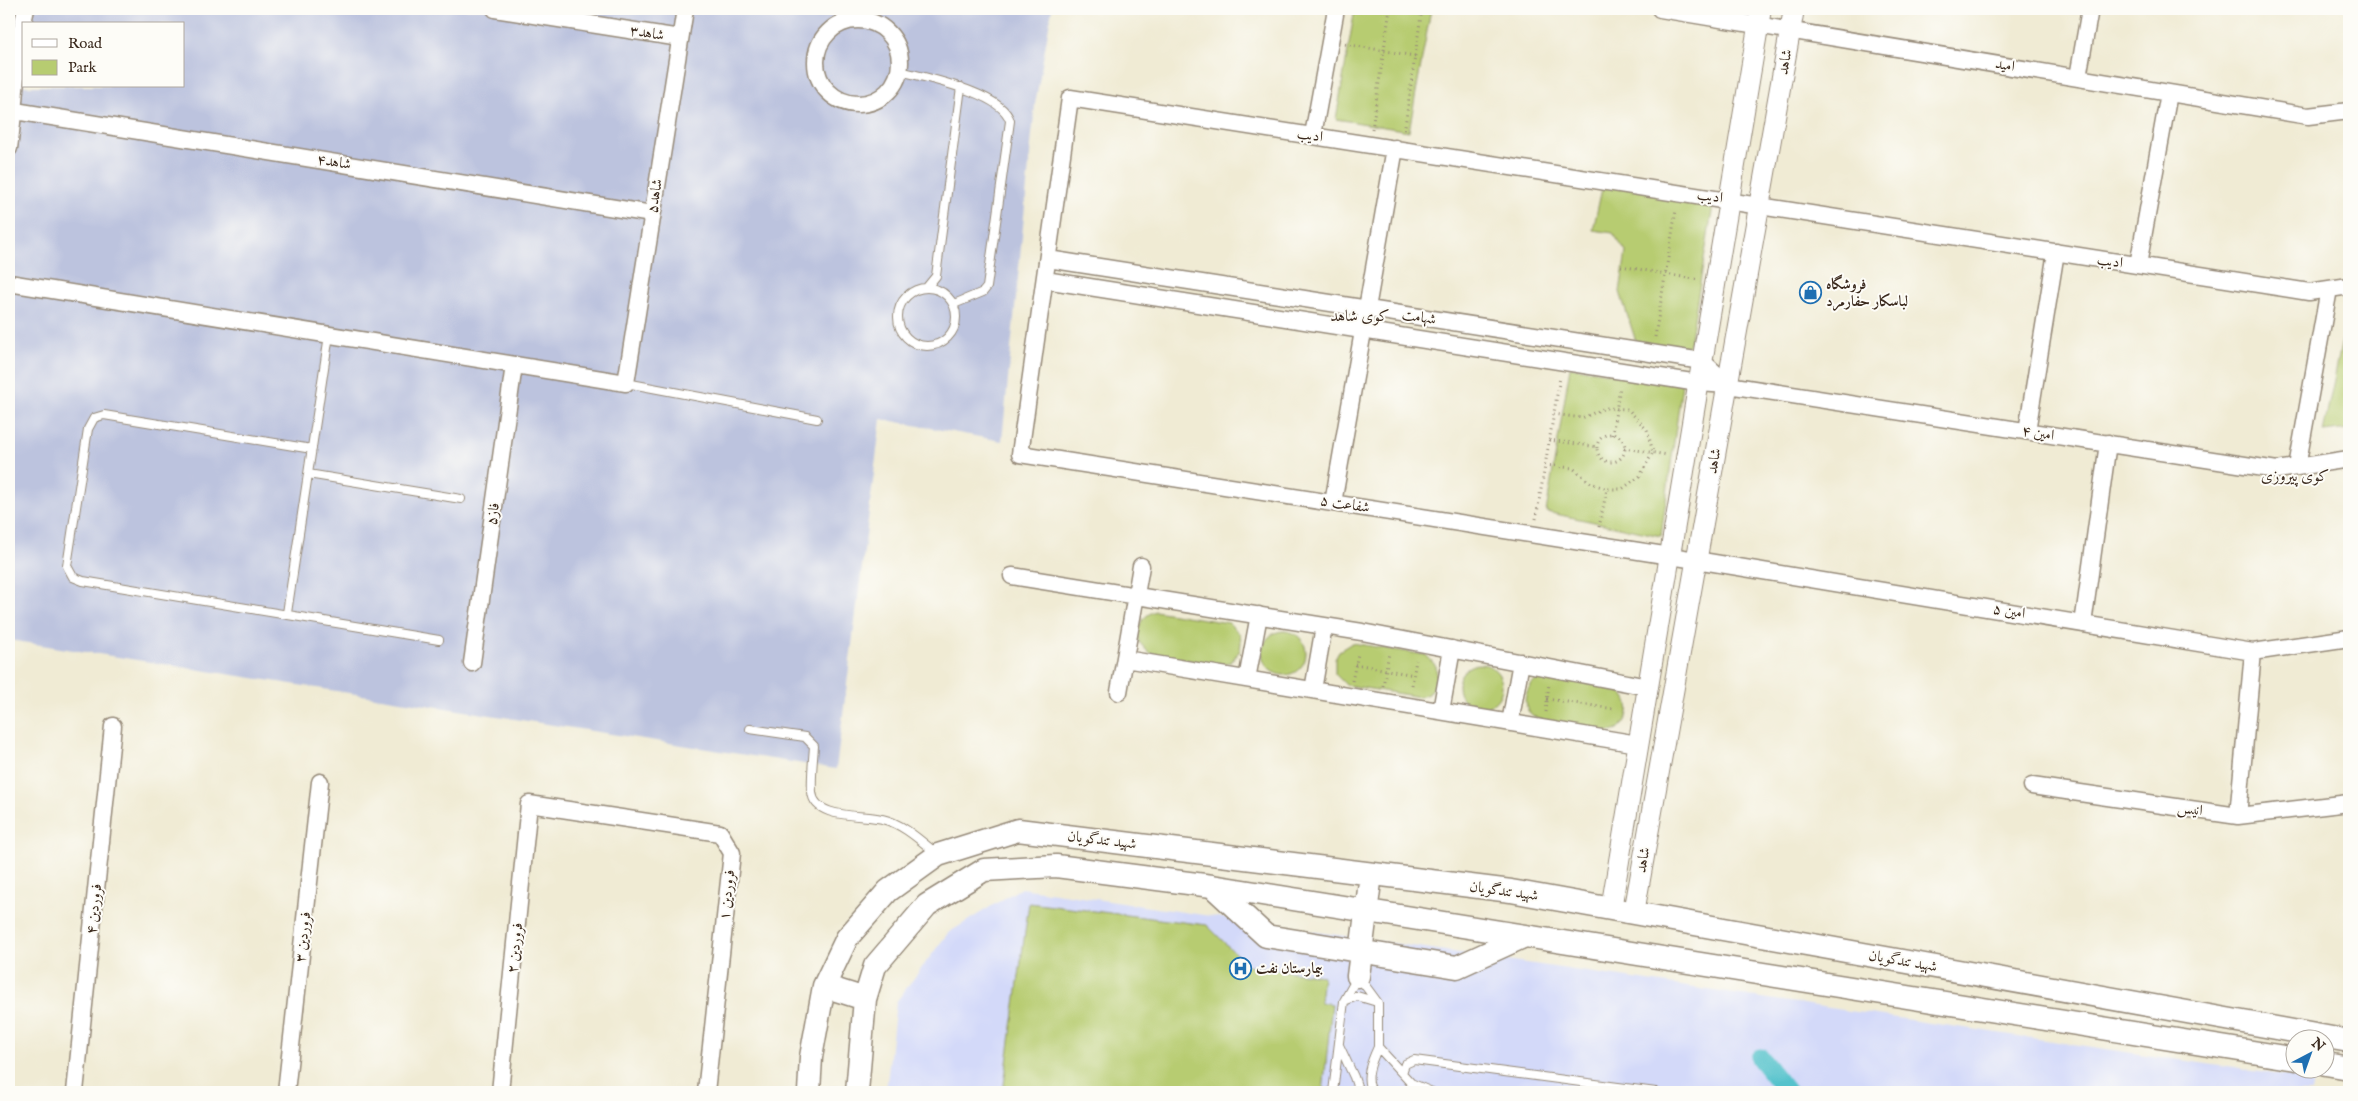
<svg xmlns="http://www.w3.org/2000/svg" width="2358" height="1101" font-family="'IM FELL English',Amiri,serif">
	<rect width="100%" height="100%" fill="#fdfcf7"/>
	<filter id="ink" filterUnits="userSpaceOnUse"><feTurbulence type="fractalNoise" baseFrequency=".02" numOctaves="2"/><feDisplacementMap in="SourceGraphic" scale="10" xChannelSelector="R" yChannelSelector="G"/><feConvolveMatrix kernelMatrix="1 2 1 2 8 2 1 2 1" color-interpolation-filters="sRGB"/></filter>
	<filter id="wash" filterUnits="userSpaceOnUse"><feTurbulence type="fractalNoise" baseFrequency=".0096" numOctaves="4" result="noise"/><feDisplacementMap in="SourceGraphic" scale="20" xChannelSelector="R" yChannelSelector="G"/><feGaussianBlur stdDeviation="1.12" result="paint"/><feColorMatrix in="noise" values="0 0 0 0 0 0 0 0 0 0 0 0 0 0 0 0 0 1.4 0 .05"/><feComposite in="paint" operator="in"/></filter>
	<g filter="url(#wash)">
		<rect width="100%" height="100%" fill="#f0ebd4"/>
		<path fill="#d3d9f9" d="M1021 888 2314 1080 2312 1092H886L896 1002 948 933Z"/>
		<path fill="#bcc3de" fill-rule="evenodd" d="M9 9H1052L1035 104 1002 441 881 419 836 769 9 640ZM24 24H184V86H24Z"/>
		<path fill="#b7cc71" stroke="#797b48" d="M1355 9H1431L1409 131 1336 119Z
			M1603 184 1714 200 1688 355 1638 348 1620 292 1626 252 1613 233 1593 230Z
			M2349 308V429L2323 432Z
			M1570 367 1682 384 1661 536 1546 512Z
			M1155 611 1229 623 1240 634 1241 642 1240 650 1231 662 1216 665 1149 653 1139 642C1136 627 1141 617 1155 611Z
			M1262 653a22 22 0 1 1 44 0a22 22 0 1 1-44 0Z
			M1352 643 1426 655 1436 666 1437 682 1428 694 1420 697 1346 685 1335 674V658L1339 651Z
			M1458 686a22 22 0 1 1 44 0a22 22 0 1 1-44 0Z
			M1544 675C1562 679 1603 682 1617 690 1634 699 1630 719 1618 729 1613 731 1608 732 1603 732 1591 731 1547 722 1537 718 1516 708 1526 682 1544 675Z
			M1029 903 1207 925 1248 966 1323 976 1320 1002 1332 1004 1323 1092H1003Z"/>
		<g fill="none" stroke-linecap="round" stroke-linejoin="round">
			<path stroke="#55c2cc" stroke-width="19" d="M1760 1058 1787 1092"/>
		</g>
	</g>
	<g filter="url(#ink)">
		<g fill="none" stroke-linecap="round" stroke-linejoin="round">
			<defs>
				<path id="service" d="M900 71C926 78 1003 93 1010 121L987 287 983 292 954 304
					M927 287 936 276 961 87
					M898 317a29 29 0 1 1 58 0a29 29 0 1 1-58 0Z
					M626 383 817 419
					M312 449 104 415 94 418 88 429 67 566 73 577 83 581 439 640
					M308 474 461 499
					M287 613 329 335
					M750 729 805 737 814 746C813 761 811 777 812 792 814 820 863 814 882 819 902 823 921 841 937 854
					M1344 1001 1357 996 1377 1002
					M1339 1045 1354 1077 1359 1092
					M1402 1073 1405 1064 1414 1060 1656 1092
					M1333 1092 1344 1001 1358 976 1378 1003V1047L1411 1083 1432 1092
					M1373 1092C1363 1080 1372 1060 1378 1047"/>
				<path id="minor" d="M495 9 680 38
					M1660 9 2308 116 2349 111
					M816 62a42 42 0 1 1 84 0a42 42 0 1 1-84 0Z
					M2078 77 2090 9
					M15 111 652 214
					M1313 135 1336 9
					M9 148C16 101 15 54 26 9
					M1048 259 1702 361 1728 385
					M2138 265 2169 93
					M1045 280 1698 383 1728 385 2277 470 2349 459
					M9 283 626 383 685 9
					M2349 286 2309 292 1070 98 1020 454 1696 560 2253 652 2349 638
					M2027 431 2056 252
					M2297 467 2329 289
					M1333 503 1395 148
					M1012 576 1362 632 1648 687
					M2083 624 2108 443
					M1125 659 1638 744
					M472 663 514 365
					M1247 679 1259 615
					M1313 690 1324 626
					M1119 692 1141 566
					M1441 711 1452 649
					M1510 723 1521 662
					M2032 786 2238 816 2349 803
					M2238 816 2253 652
					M75 1092 113 726
					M286 1092 320 782
					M500 1092 529 804 720 833 732 853 706 1092"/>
				<path id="tertiary" d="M1611 909 1761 9
					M1634 913 1794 9"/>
				<path id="secondary" d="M1212 886 1266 936 1457 967 1525 936
					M1358 976 1371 874
					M824 986 865 999
					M2326 1064 2349 1068
					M809 1092 811 1057 824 986 847 938 888 891 938 855 1018 830 1511 891 2349 1041
					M857 1092 865 999 875 966 927 905 984 870 1056 866 1212 886 2296 1059"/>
			</defs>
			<use href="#service" stroke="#968a79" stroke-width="10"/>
			<use href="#minor" stroke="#968a79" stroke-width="19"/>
			<use href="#tertiary" stroke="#968a79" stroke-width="22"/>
			<use href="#secondary" stroke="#968a79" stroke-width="25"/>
			<path stroke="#968a79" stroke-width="3" stroke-dasharray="1 4" stroke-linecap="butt" d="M1345 44 1415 56 1404 133
				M1415 56 1422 9
				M1372 129 1390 9
				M1621 266 1699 280
				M1655 337 1676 210
				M1597 448a14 14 0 1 1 28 0a14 14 0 1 1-28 0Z
				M1612 435 1620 387
				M1549 440 1598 447
				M1624 448 1668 455
				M1545 465 1573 468 1591 483 1607 489H1622L1640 476 1653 452 1647 430 1628 409 1605 408 1582 418 1554 414
				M1536 519 1560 377
				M1599 527 1607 489
				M1355 664 1414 675
				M1352 681 1358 654
				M1412 685 1416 660
				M1383 686 1389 653
				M1547 699 1615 709
				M1546 712 1549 683"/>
			<use href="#service" stroke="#fff" stroke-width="8"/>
			<use href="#minor" stroke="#fff" stroke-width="16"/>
			<use href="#tertiary" stroke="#fff" stroke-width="20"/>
			<use href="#secondary" stroke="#fff" stroke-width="22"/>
		</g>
	</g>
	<defs>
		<symbol id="shop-ring" viewBox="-11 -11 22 22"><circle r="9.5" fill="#fdfcf7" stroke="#1f6fb2" stroke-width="1.5"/><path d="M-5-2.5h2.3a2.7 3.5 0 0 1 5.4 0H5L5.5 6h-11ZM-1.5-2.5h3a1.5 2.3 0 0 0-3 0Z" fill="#1f6fb2"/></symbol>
		<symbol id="hospital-ring" viewBox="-11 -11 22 22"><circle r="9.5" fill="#fdfcf7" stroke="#1f6fb2" stroke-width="1.5"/><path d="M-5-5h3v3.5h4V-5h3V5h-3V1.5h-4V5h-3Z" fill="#1f6fb2"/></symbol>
	</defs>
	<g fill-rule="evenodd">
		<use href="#shop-ring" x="1798" y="280" width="25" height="25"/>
		<use href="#hospital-ring" x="1228" y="956" width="25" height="25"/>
	</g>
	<g text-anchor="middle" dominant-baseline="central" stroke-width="4" stroke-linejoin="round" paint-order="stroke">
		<g font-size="15" fill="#3b2a1e" stroke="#fdfcf7">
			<text transform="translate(647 33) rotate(9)">شاهد۳</text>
			<text transform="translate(1785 62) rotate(-80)">شاهد</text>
			<text transform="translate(2005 65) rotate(10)">امید</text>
			<text transform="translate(1310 135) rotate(9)">ادیب</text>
			<text transform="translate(334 162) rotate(9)">شاهد۴</text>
			<text transform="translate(655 196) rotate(-81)">شاهد۵</text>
			<text transform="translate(1710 196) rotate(9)">ادیب</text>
			<text transform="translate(2110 261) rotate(9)">ادیب</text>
			<text transform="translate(1419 317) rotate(9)">شهامت</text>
			<text transform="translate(2038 433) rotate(9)">امین ۴</text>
			<text transform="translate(1714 461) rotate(-80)">شاهد</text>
			<text transform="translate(1345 504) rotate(9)">شفاعت ۵</text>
			<text transform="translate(493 514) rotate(-82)">فاز۵</text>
			<text transform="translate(2009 611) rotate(9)">امین ۵</text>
			<text transform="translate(2190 809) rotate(8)">انیس</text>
			<text transform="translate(1102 840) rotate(7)">شهید تندگویان</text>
			<text transform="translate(1643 860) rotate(-80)">شاهد</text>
			<text transform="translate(1504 891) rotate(8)">شهید تندگویان</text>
			<text transform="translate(727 895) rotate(-84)">فروردین ۱</text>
			<text transform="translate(94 909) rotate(-84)">فروردین ۴</text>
			<text transform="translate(303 937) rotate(-84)">فروردین ۳</text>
			<text transform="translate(515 948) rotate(-84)">فروردین ۲</text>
			<text transform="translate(1903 961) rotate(10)">شهید تندگویان</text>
		</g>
		<g font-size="15" font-weight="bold" fill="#3b2a1e" stroke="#fdfcf7" text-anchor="start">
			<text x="1826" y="284">فروشگاه<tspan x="1826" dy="17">لباسکار حفارمرد</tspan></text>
			<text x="1256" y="968">بیمارستان نفت</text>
		</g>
		<g font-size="16" fill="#3b2a1e" stroke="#fdfcf7">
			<text x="1360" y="317">کوی شاهد</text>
			<text x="2295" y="477">کوی پیروزی</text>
		</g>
	</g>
	<rect width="2358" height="1101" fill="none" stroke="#fdfcf7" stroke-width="30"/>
	<rect x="22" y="22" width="162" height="65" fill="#fdfcf7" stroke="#afa8a0"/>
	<rect x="32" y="39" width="25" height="8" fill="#ffffff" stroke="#afa8a0"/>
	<text x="68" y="48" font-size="15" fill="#3b2a1e">Road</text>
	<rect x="32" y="60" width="25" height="15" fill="#b7cc71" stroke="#afa8a0"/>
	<text x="68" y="72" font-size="15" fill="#3b2a1e">Park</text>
	<g transform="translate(2310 1054) rotate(41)"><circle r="24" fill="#fdfcf7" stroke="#afa8a0"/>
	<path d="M0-4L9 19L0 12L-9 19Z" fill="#1f6fb2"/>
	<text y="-8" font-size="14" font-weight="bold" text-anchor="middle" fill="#3b2a1e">N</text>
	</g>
</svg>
